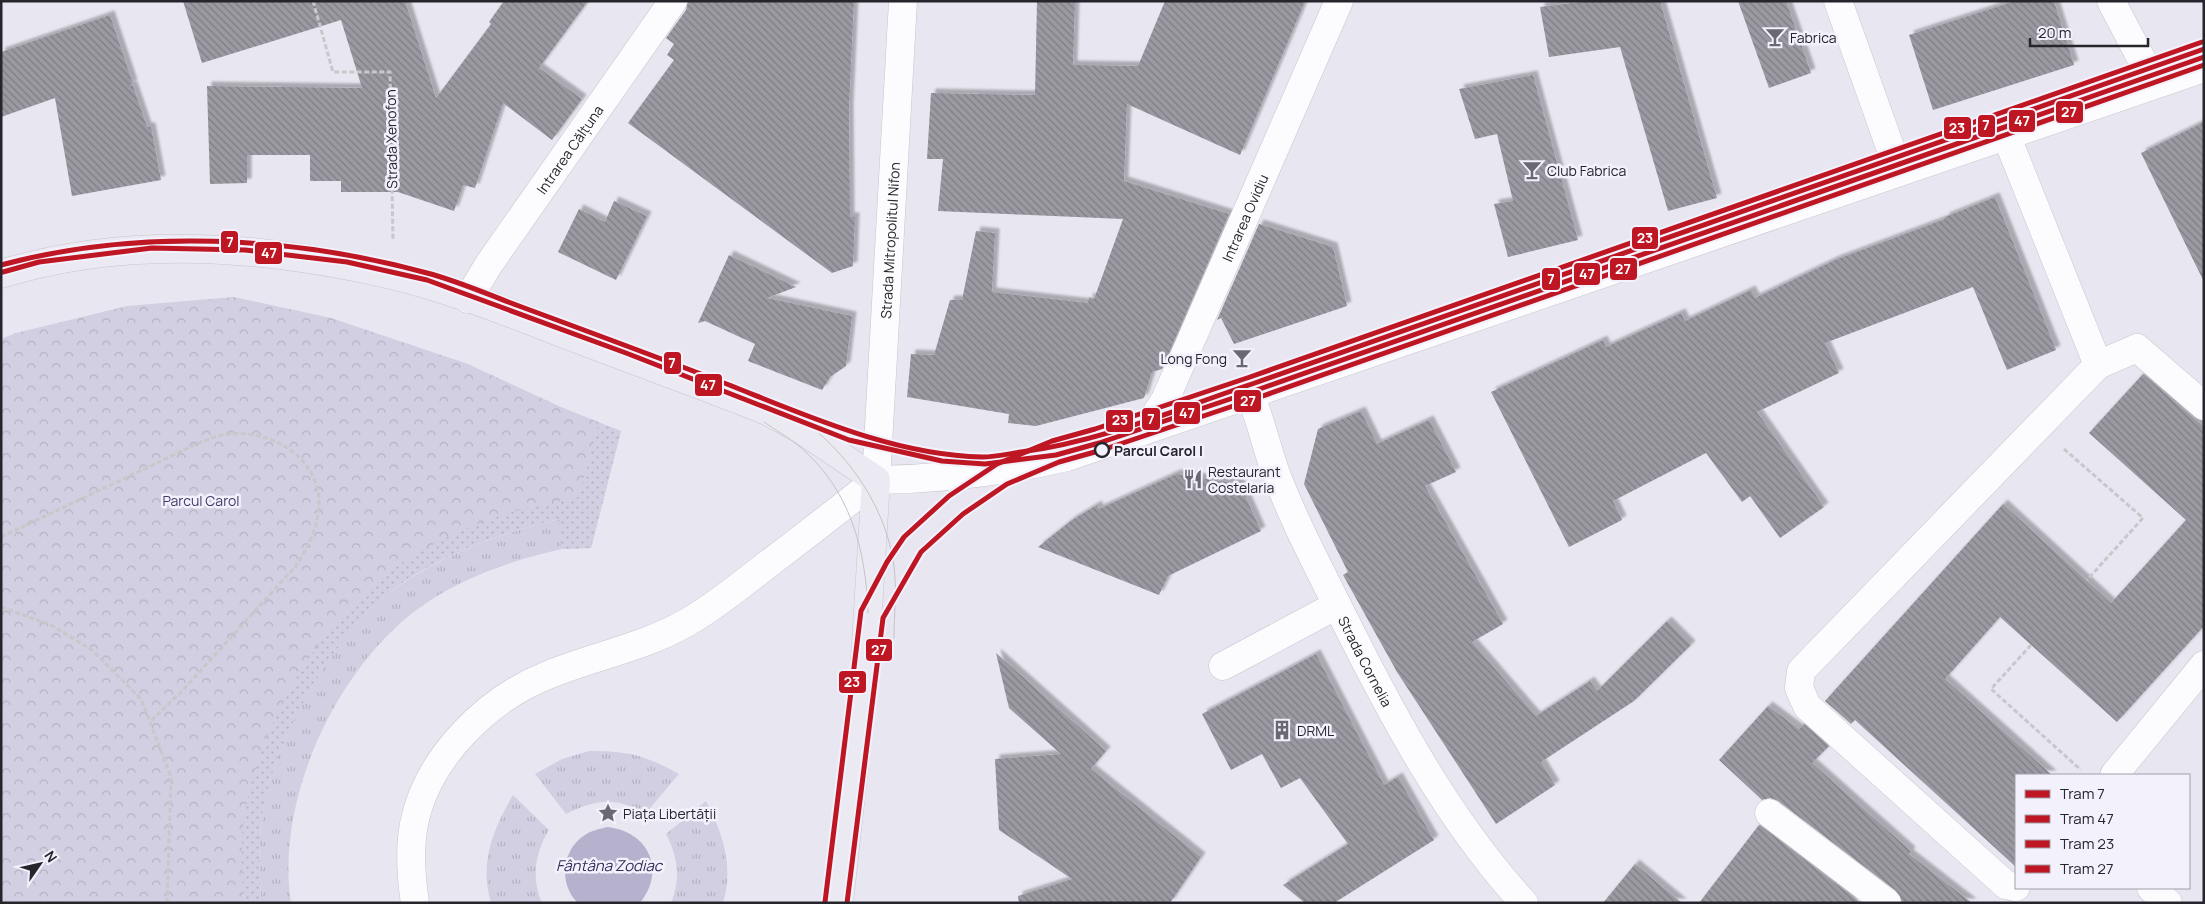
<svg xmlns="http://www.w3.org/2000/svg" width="2205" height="904" font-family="Manrope,sans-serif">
	<defs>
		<pattern id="grass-tufts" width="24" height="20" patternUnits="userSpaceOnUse" patternTransform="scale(1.25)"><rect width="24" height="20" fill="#d2cfe2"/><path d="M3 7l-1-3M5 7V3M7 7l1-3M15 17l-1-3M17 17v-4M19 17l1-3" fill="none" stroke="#b4b2c2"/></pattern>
		<pattern id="park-crowns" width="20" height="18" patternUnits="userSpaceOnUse" patternTransform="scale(1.25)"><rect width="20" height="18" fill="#d2cfe2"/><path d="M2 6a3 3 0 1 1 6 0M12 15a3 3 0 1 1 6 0" fill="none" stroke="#b4b2c2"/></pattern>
		<pattern id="garden-dots" width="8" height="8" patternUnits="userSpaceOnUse" patternTransform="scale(1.25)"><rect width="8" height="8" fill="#d2cfe2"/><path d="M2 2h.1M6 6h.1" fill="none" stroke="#b4b2c2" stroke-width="1.8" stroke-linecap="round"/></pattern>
		<pattern id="building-back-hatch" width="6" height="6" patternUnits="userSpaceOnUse" patternTransform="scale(1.25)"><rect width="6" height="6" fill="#9b9aa2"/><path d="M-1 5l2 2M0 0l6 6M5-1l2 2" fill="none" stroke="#7e7d84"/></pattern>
		<filter id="shadow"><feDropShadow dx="4.5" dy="-4.5" stdDeviation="1" flood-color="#0004"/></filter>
	</defs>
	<rect width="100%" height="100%" fill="#e8e7f1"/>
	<path fill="url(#grass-tufts)" d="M560 519 562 549C512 560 461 578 419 608 336 669 275 800 291 903H261C260 874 258 845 262 816 274 738 336 627 403 583 451 551 504 532 560 519Z
		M589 751C628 751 645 755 679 774L646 813C614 797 597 799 566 814L535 774 562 759Z
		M513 795 549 830C535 853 531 878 542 903H491C479 863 493 829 513 795Z
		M706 801C723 833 734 867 723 903H671C681 879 678 857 666 834Z"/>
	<path fill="url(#park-crowns)" d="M234 297 331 318 468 364 561 407 621 431 591 548 562 549 559 519C504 532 450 551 402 583 336 628 274 737 262 816 258 845 260 874 261 903H1V339L16 333 127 306Z"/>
	<path fill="url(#garden-dots)" d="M599 423 621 431 591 548 562 549 559 519C504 531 450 551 402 583 336 628 274 738 262 816 258 844 258 874 261 903H244C242 873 240 842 245 812 262 720 316 628 390 571 421 547 478 521 516 511 536 506 558 502 579 497Z"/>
	<path fill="#b6b2cd" d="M607 827C648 831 667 870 640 903H578C558 884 562 849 585 835 592 830 600 829 607 827Z"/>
	<path fill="url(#building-back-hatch)" filter="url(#shadow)" d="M183 1H405L436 98 491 24 489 22 504 1H588L539 68 582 99 552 140 503 103 475 188 463 185 454 211 398 192H341V181H310V155H247V183L210 184 207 86 362 88 341 20 202 63Z
		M688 1H854L849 108 850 217H855L853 266 832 273 628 123 674 60 667 55 674 44 666 38 686 10Z
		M1037 1H1075L1073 65 1138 66 1165 1H1305L1240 155 1127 104 1124 181 1229 214 1162 369 1152 372 1144 398 1036 426 1008 423 1009 414 907 397 911 354 934 355 950 300H962L976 231 995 233 992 292 1088 303 1089 297 1094 299 1123 219 938 211 943 159H927L931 93 1035 95Z
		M1588 1H1660L1717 198 1668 211 1620 47 1549 57 1540 7Z
		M1738 1H1786L1811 73 1769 88Z
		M2015 1H2054L2074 65 1933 110 1909 35Z
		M110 15 133 84 129 86H133L147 127H151L161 180 72 196 55 98 1 117V52Z
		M1533 75 1578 240 1508 257 1494 204 1513 201 1497 134 1475 139 1459 89Z
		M2204 122V282L2141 153Z
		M1995 197 2056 350 2007 370 1973 287 1825 343 1839 373 1757 412 1824 507 1780 538 1750 496 1742 502 1706 453 1613 501 1622 520 1569 547 1491 392 1603 340 1606 347 1681 313 1685 321 1751 290 1755 298 1835 260 1945 219V217Z
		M614 201 647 216 616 280 558 252 579 209 605 222Z
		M1259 224 1333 247 1347 306 1234 344 1221 318 1217 320Z
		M729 255 796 287 767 298 852 316 846 366 830 377 822 390 748 361 755 344 705 321 698 323Z
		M2143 374 2204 427V626L2117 722 2000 617 1945 679 2052 775H2016V867L1855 720 1851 724 1825 701 2003 504 2111 603 2186 520 2089 433Z
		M1361 411 1377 444 1429 420 1456 472 1425 486 1503 624 1472 642 1536 716 1590 681 1597 691 1667 621 1691 645 1634 701 1541 762 1555 785 1496 824 1397 672 1343 575 1348 572 1304 484 1318 429Z
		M1176 474 1240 484 1261 531 1168 576 1159 595 1038 547 1072 520 1097 505 1099 509Z
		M996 653 1106 751 1091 769 1201 857 1170 903H1019L1018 896 1072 879 999 830 995 759 1061 754 1009 708Z
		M1316 654 1384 785 1398 777 1434 840 1334 903H1305L1283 885 1348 844 1300 778 1281 788 1262 754 1231 770 1202 714Z
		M1768 706 1799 729 1804 724 1829 746 1812 763 1911 851 1909 854 1972 903H1902L1896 891 1778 801 1770 798 1762 800 1719 760Z
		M1759 825H1760L1861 903H1699Z
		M1635 864 1682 903H1603Z"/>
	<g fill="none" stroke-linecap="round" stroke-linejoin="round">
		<defs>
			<g id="minor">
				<path d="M1838 1 1899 172"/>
				<path d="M2111 1 2154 83"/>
				<path d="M2006 135 2098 365 1801 671 1799 688 1807 706 2006 885 2016 887"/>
				<path id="s1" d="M468 299 489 264 673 1"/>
				<path d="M2098 365 2137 348 2204 406"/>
				<path id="s2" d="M1250 395C1261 420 1266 446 1275 471 1294 522 1320 570 1344 619 1394 719 1448 820 1524 903"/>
				<path id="s3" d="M1145 430 1165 400 1339 1"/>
				<path d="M876 480C942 479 1003 472 1067 457L2204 68"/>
				<path id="s4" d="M876 480 903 1"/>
				<path d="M1223 666 1337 605"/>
				<path d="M2114 775 2204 665"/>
				<path d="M1769 813 1887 903"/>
				<path d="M2151 888 2168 903"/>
				<path d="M415 903C411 877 409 850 414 824 427 758 487 699 548 675 594 656 642 648 686 623 713 608 738 587 763 568 801 539 839 510 876 480"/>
			</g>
			<path id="major" d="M1 274C126 235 266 246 392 275 459 291 524 319 588 343 648 366 708 387 767 411L802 430 876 480 864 676 839 903"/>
		</defs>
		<use href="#minor" stroke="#c6c5cd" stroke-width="29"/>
		<use href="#major" stroke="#c7c6cc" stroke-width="29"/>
		<path stroke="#c8c7ca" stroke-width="3" stroke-dasharray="5 2.5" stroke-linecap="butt" d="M313 1 333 72H390L393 241
			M2064 449 2143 518 2087 580
			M1 537 201 442C210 439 219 435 227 434 267 430 310 451 318 492 323 517 309 548 295 567L183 690 151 721
			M1 607 51 625 92 650 141 699 171 777 167 903
			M2031 645 1991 689 2081 770"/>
		<use href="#minor" stroke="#fcfbfd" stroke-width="28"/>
		<use href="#major" stroke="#ebeaf3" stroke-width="28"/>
		<path stroke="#c4c3c6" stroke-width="1" d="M785 408C840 442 885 500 894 566 897 590 894 614 894 638
			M764 422C775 430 788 437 799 446 850 489 866 549 868 613"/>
		<defs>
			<path id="tram-1" d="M1 265C138 228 291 236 427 273 458 281 489 295 519 306 584 330 649 354 714 379 799 412 890 455 982 457 995 457 1008 454 1021 452 1100 442 1177 409 1252 384L2204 49"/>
			<path id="tram-2" d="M3 272 39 262 152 248 245 250 347 262 427 280 626 353 849 440 942 461 985 464 1056 455 1099 443 1254 391 2204 57"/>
			<path id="tram-3" d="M825 902 861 611 887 562 904 537 949 496 997 464 1052 441 1095 429 1250 377 2202 42"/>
			<path id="tram-4" d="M847 903 883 618 921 552 963 514 1007 484 1059 462 1102 450 1257 398 2204 65"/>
		</defs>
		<use href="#tram-1" stroke="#f2f1fc" stroke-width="9"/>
		<use href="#tram-2" stroke="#f2f1fc" stroke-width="9"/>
		<use href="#tram-3" stroke="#f2f1fc" stroke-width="9"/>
		<use href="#tram-4" stroke="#f2f1fc" stroke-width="9"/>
		<use href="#tram-1" stroke="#be1622" stroke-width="5"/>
		<use href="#tram-2" stroke="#be1622" stroke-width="5"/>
		<use href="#tram-3" stroke="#be1622" stroke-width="5"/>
		<use href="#tram-4" stroke="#be1622" stroke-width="5"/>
	</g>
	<defs>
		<symbol id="bar-bare" viewBox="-9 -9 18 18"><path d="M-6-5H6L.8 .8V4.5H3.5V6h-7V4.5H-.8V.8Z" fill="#6a6971" stroke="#f2f1fc" stroke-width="2.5" paint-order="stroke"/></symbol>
		<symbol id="restaurant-bare" viewBox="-9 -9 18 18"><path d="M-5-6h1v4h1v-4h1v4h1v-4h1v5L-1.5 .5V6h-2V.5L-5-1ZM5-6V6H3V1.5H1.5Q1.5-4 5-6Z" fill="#6a6971" stroke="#f2f1fc" stroke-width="2.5" paint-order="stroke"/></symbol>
		<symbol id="building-bare" viewBox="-9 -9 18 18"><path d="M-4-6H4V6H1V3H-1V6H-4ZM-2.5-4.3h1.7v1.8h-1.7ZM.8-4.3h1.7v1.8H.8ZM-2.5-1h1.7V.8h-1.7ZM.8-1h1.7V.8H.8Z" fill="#6a6971" stroke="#f2f1fc" stroke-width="2.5" paint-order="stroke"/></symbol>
		<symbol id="sight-bare" viewBox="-9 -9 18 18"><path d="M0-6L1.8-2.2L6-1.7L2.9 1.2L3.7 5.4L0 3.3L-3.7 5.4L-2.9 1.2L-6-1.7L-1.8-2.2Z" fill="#6a6971" stroke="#f2f1fc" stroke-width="2.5" paint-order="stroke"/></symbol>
	</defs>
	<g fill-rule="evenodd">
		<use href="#bar-bare" x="1761" y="23" width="28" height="28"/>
		<use href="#bar-bare" x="1518" y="156" width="28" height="28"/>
		<use href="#bar-bare" x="1228" y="344" width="28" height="28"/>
		<use href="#restaurant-bare" x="1179" y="465" width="28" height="28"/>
		<use href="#building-bare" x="1268" y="716" width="28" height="28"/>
		<use href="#sight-bare" x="594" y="799" width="28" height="28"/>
	</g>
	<circle fill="#f2f1fc" stroke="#26252c" stroke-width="2.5" cx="1102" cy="450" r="7"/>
	<g text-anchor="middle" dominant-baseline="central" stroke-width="5" stroke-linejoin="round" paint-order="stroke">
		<g font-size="14" fill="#26252c" stroke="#f2f1fc" text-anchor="start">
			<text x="1790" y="37">Fabrica</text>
			<text x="1547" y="170">Club Fabrica</text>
			<text x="1227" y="358" text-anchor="end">Long Fong</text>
			<text x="1208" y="471">Restaurant<tspan x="1208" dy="16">Costelaria</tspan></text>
			<text x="1297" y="730">DRML</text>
			<text x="623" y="813">Piața Libertății</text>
		</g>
		<g font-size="14" fill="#26252c" stroke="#f2f1fc">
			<text transform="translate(391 139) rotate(-91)">Strada Xenofon</text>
			<text stroke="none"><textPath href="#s1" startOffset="181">Intrarea Călțuna</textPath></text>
			<text stroke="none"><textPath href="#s3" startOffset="235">Intrarea Ovidiu</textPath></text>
			<text stroke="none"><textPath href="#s4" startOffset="240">Strada Mitropolitul Nifon</textPath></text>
			<text stroke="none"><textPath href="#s2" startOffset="291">Strada Cornelia</textPath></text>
		</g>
		<g font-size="14" font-weight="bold" fill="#26252c" stroke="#f2f1fc" text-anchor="start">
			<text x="1114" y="450">Parcul Carol I</text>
		</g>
		<g font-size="14" fill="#433968" stroke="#f2f1fc">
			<text x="201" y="500">Parcul Carol</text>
		</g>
		<g font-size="15" font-style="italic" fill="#362c5a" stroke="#f2f1fc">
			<text x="609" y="865">Fântâna Zodiac</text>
		</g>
	</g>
	<g stroke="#f2f1fc" stroke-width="2">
		<rect x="2055" y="100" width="29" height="24" rx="5" fill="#be1622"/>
		<rect x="2008" y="109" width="28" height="24" rx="5" fill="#be1622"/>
		<rect x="1977" y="114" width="19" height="24" rx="5" fill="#be1622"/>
		<rect x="1943" y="116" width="29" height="24" rx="5" fill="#be1622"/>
		<rect x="1631" y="226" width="28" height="24" rx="5" fill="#be1622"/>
		<rect x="220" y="230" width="19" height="24" rx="5" fill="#be1622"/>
		<rect x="254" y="241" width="29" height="24" rx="5" fill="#be1622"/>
		<rect x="1609" y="257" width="29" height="24" rx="5" fill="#be1622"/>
		<rect x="1573" y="262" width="28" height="24" rx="5" fill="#be1622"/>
		<rect x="1541" y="267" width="20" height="24" rx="5" fill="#be1622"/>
		<rect x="663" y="351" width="19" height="24" rx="5" fill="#be1622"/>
		<rect x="694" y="373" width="29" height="24" rx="5" fill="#be1622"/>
		<rect x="1233" y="389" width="29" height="24" rx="5" fill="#be1622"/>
		<rect x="1173" y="401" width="28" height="24" rx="5" fill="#be1622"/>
		<rect x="1141" y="407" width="20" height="24" rx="5" fill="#be1622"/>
		<rect x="1105" y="409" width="29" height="24" rx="5" fill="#be1622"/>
		<rect x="865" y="638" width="28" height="24" rx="5" fill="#be1622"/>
		<rect x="838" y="670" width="29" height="24" rx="5" fill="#be1622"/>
	</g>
	<g font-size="14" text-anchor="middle" font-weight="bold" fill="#fff">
		<text x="2069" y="117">27</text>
		<text x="2022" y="126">47</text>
		<text x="1986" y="130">7</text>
		<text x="1957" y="133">23</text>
		<text x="1645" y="243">23</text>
		<text x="230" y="247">7</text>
		<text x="269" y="258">47</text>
		<text x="1623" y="274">27</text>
		<text x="1587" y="279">47</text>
		<text x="1551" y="284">7</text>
		<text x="672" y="368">7</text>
		<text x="708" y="390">47</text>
		<text x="1248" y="406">27</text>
		<text x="1187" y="418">47</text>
		<text x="1151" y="424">7</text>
		<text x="1120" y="425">23</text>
		<text x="879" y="655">27</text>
		<text x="852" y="687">23</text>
	</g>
	<rect width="2205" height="904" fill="none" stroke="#26252c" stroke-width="5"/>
	<rect x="2015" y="774" width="175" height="115" fill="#f2f1fc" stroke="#a09fa9"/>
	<rect x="2025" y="790" width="25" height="8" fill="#be1622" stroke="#a09fa9"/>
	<text x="2060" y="799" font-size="15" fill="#26252c">Tram 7</text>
	<rect x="2025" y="815" width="25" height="8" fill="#be1622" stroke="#a09fa9"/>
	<text x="2060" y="824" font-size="15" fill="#26252c">Tram 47</text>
	<rect x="2025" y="840" width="25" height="8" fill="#be1622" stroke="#a09fa9"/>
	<text x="2060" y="849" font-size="15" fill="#26252c">Tram 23</text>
	<rect x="2025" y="865" width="25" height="8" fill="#be1622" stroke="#a09fa9"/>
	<text x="2060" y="874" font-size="15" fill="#26252c">Tram 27</text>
	<g transform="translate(40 864) rotate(56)" stroke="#f2f1fc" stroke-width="4" paint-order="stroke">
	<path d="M0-4L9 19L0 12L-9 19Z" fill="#26252c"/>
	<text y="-8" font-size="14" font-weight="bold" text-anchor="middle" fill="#26252c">N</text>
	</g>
	<path d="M2030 38v8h118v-8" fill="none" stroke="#26252c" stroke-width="2.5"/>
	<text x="2038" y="38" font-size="15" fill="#26252c" stroke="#f2f1fc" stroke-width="4" paint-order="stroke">20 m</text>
</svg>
